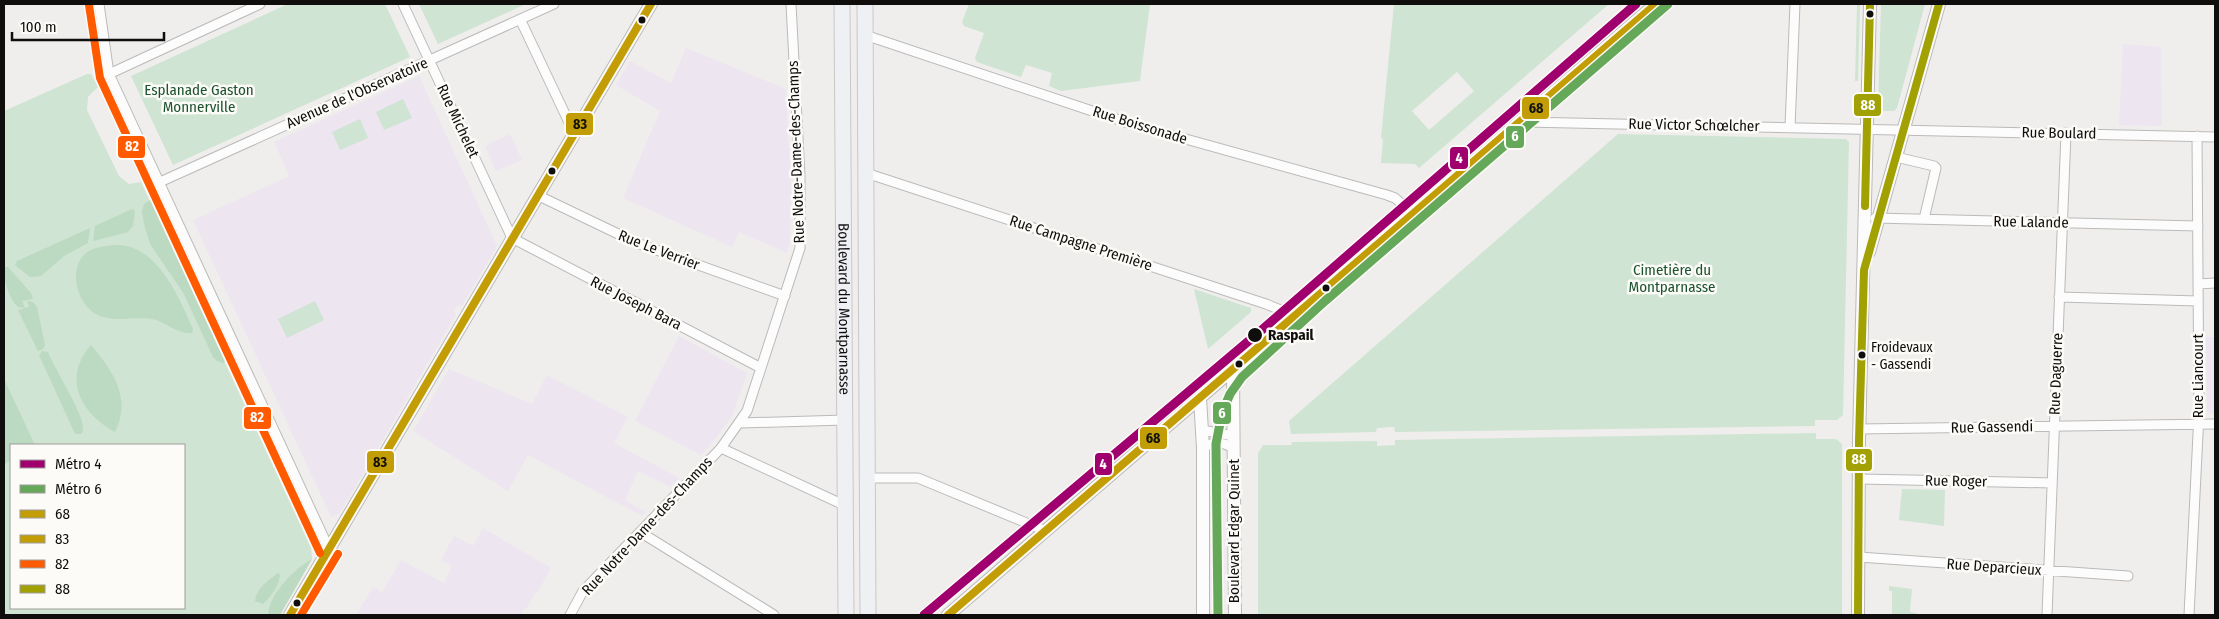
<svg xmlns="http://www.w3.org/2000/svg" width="2219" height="619" font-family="'Fira Sans Condensed',sans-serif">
	<rect width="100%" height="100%" fill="#efeeec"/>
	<path fill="#ede5ef" d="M2123 44 2161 47 2162 126 2119 125Z
		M686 48 786 89 791 193 790 240 787 253 739 232 732 247 623 198 660 111 616 85 630 61 671 83Z
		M419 76 497 246 461 307 458 305 454 311 456 315 340 513 331 517 193 220 289 176 274 142Z
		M510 134 522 160 496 171 485 146Z
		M679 336 747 373 732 416 713 442 701 455 635 421Z
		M2206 337H2215V414H2211L2207 411Z
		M449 369 532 404 547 375 628 417 614 443 679 478 670 487 638 471 625 500 646 512 642 516 528 455 508 491 413 431Z
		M483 528 551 568 537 593H535L527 608 525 607 520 615H356L373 587 382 592 401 560 444 583 452 566 441 560 454 536 473 546Z"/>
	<path fill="#cfe4d2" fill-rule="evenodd" d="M288 4H385L410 57 173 165 131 76Z
		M419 4H526L438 44Z
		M969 4H1150L1140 81 1061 91 1049 86 1052 73 1026 65 1021 77 977 62 975 58 984 33 964 26 962 22Z
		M1394 4H1609L1419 168 1415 164 1381 163 1383 139 1381 138ZM1457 72 1474 91 1429 130 1412 111Z
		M1857 4H1860L1858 81H1855Z
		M1881 4H1925L1897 108 1894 111H1881L1878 107Z
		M87 74H91L98 87 88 97 87 110 119 176 129 184 141 182 311 548 312 559 280 615H4V111ZM11 445H184V608H11Z
		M403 99 412 118 384 130 376 112Z
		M360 119 368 138 340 150 332 132Z
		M1618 134 1846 139 1849 142 1843 415 1837 420H1815V426L1395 432 1394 427 1377 428 1376 432 1291 434 1289 421Z
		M1194 289 1251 308V312L1208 349Z
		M315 301 324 320 287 338 278 319Z
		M1816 433V439H1836L1842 444V615H1258V453L1263 445H1291L1292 442 1377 441V446L1395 445V440Z
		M1902 489 1945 490 1944 526 1899 520Z
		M1889 586 1912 589 1910 612 1916 613V615H1892V591H1889Z"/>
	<path fill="#bcd9c1" d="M150 200 225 362 223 363 217 361 213 357 184 294 150 244 144 224 142 211 144 204Z
		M132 209 135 211 133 226 128 232 93 241 95 226Z
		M90 228 88 243 64 256 41 276 30 277 15 265 17 261Z
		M118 245C158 246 179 298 193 329L192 333C181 335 167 324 156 320 136 315 115 324 96 314 77 304 68 269 85 254 94 246 106 246 118 245Z
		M4 267H8L31 293 33 299 22 301 25 308 18 307C8 298 4 280 4 267Z
		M27 301 33 302 37 307 45 345 43 349 38 351 18 310 29 307Z
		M91 345C113 371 132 398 115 432 80 413 62 378 91 345Z
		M42 351 48 352C55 370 83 413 83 427 83 431 83 431 81 434H75L39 355Z
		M4 379 35 445H11V461L4 464Z
		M312 559 280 615H268C270 593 293 570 312 559Z
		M278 573 280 574C280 584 271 597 263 604L255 601C257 587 268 581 278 573Z"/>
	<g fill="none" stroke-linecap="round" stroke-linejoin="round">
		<defs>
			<path id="street" d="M99 4 109 74 329 549
				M403 4 512 238 761 368
				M520 19 574 133
				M865 35 1128 123 1387 195 1395 198 1413 214
				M109 74 260 4
				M1520 122 2215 137
				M1790 127 1795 4
				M1896 157 1934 166 1936 168 1924 219
				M866 173 1266 304 1295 316
				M160 182 554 4
				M537 195 637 243 785 296
				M1875 218 2198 226
				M2198 284 2215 283
				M2059 297 2198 301
				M741 423 845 420
				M1859 429 2215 424
				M1202 430 1234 436
				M721 448 846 506
				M1203 448C1215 440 1221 442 1234 448
				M868 478H918L1046 531
				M1860 479 2052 483
				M640 532 774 615
				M1859 557 2128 576
				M570 615 583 591 721 448 747 411 800 248V176L791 4
				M2047 615 2066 133
				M2189 615 2199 414 2197 136"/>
			<path id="secondary" d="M1869 252 1939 4
				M1233 370 1235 615
				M1200 398 1203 448V615
				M290 615 651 4
				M948 615 1656 4
				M1858 615 1859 440 1870 4"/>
			<g id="primary">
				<path id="s1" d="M842 4 846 615"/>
				<path d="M865 4 868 615"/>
			</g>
		</defs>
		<use href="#street" stroke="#bbbab9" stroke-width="11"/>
		<use href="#secondary" stroke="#bbbab9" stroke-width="14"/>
		<use href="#primary" stroke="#c9c8c7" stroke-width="17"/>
		<use href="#street" stroke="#fdfcfc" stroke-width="9"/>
		<use href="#secondary" stroke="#fdfcfc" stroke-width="12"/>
		<use href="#primary" stroke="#eef0f4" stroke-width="15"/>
		<defs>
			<path id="bus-1" d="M948 615 1656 4"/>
			<path id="bus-2" d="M290 615 651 4"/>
			<path id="bus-3" d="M89 5 100 78 320 553
				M301 615 338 554"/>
			<path id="bus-4" d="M1865 206 1870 4
				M1858 615 1859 440 1864 270 1939 4"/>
		</defs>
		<use href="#bus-1" stroke="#fdfbf8" stroke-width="11"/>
		<use href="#bus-2" stroke="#fdfbf8" stroke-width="11"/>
		<use href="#bus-3" stroke="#fdfbf8" stroke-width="11"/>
		<use href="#bus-4" stroke="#fdfbf8" stroke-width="11"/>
		<use href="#bus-1" stroke="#c39d05" stroke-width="8"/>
		<use href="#bus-2" stroke="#c39d05" stroke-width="8"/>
		<use href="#bus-3" stroke="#ff5a00" stroke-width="8"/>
		<use href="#bus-4" stroke="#a1a103" stroke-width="8"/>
		<defs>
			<path id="metro-1" d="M924 615 1264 328 1636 4"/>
			<path id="metro-2" d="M1218 615 1216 444 1222 413 1230 394 1242 377 1325 301 1668 4"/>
		</defs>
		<use href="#metro-1" stroke="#fdfbf8" stroke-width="12"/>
		<use href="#metro-2" stroke="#fdfbf8" stroke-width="12"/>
		<use href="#metro-1" stroke="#a0006e" stroke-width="9"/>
		<use href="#metro-2" stroke="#65a85a" stroke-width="9"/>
	</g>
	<g fill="#0f0e0d" stroke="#fdfbf8" stroke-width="2">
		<circle cx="1870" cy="14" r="4.5"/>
		<circle cx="642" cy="20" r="4.5"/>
		<circle cx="552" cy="171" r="4.5"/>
		<circle cx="1326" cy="288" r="4.5"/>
		<circle cx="1255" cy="335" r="8"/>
		<circle cx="1862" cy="355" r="4.5"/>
		<circle cx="1239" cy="364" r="4.5"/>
		<circle cx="297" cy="603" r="4.5"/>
	</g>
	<g text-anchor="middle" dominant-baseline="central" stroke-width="5" stroke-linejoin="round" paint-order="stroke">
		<g font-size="14" fill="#0f0e0d" stroke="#fdfbf8" text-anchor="start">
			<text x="1871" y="347">Froidevaux<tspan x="1871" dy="17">- Gassendi</tspan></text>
		</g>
		<g font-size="15" fill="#1a532d" stroke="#fdfbf8">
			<text x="199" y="90">Esplanade Gaston<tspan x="199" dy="17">Monnerville</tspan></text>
			<text x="1672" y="270">Cimetière du<tspan x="1672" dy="17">Montparnasse</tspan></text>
		</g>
		<g font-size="15" fill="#0f0e0d" stroke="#fdfbf8">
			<text transform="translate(357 93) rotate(-24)">Avenue de l'Observatoire</text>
			<text transform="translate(458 121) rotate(65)">Rue Michelet</text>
			<text transform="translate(1140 125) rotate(17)">Rue Boissonade</text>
			<text transform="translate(1694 125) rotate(1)">Rue Victor Schœlcher</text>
			<text transform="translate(2059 133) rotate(1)">Rue Boulard</text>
			<text transform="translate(796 152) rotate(-92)">Rue Notre-Dame-des-Champs</text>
			<text transform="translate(2031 222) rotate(1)">Rue Lalande</text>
			<text transform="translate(1081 243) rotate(18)">Rue Campagne Première</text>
			<text transform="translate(659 250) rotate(21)">Rue Le Verrier</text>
			<text transform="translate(636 303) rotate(27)">Rue Joseph Bara</text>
			<text stroke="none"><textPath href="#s1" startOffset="305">Boulevard du Montparnasse</textPath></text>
			<text transform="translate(2056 374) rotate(-88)">Rue Daguerre</text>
			<text transform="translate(2198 376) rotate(-90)">Rue Liancourt</text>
			<text transform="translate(1992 427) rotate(-1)">Rue Gassendi</text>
			<text transform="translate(1956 481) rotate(1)">Rue Roger</text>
			<text transform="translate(647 526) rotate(-47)">Rue Notre-Dame-des-Champs</text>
			<text transform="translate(1234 531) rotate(-90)">Boulevard Edgar Quinet</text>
			<text transform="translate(1994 567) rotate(4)">Rue Deparcieux</text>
		</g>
		<g font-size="15" font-weight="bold" fill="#0f0e0d" stroke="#fdfbf8" text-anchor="start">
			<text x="1268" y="335">Raspail</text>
		</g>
	</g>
	<g stroke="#fdfbf8" stroke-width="2">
		<rect x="1853" y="93" width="29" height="24" rx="5" fill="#a1a103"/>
		<rect x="1521" y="96" width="29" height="24" rx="5" fill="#c39d05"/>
		<rect x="565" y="112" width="29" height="24" rx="5" fill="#c39d05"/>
		<rect x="1505" y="125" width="20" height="24" rx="5" fill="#65a85a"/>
		<rect x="117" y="135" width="29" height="24" rx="5" fill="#ff5a00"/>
		<rect x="1449" y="146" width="20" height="24" rx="5" fill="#a0006e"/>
		<rect x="1212" y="401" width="20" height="24" rx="5" fill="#65a85a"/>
		<rect x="243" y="406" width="29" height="24" rx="5" fill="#ff5a00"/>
		<rect x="1139" y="426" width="29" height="24" rx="5" fill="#c39d05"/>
		<rect x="1845" y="448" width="28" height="24" rx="5" fill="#a1a103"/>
		<rect x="366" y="450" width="29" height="24" rx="5" fill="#c39d05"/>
		<rect x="1094" y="452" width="19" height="24" rx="5" fill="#a0006e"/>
	</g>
	<g font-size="14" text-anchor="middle" font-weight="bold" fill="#fff">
		<text x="1868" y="110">88</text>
		<text x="1515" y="141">6</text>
		<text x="132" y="151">82</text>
		<text x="1459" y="163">4</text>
		<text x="1222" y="418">6</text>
		<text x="257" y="422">82</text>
		<text x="1859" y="464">88</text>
		<text x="1103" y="469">4</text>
	</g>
	<g font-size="14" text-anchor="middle" font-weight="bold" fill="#111">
		<text x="1536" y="113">68</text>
		<text x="580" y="129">83</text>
		<text x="1153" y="443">68</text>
		<text x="380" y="467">83</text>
	</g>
	<rect width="2219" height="619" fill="none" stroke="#0f0e0d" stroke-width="10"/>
	<rect x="10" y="444" width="175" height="165" fill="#fdfbf8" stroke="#9e9c9a"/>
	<rect x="20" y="460" width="25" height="8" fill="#a0006e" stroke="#9e9c9a"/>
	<text x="55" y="469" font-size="15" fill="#0f0e0d">Métro 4</text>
	<rect x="20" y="485" width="25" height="8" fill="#65a85a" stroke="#9e9c9a"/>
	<text x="55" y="494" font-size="15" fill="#0f0e0d">Métro 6</text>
	<rect x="20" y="510" width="25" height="8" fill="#c39d05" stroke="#9e9c9a"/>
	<text x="55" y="519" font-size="15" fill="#0f0e0d">68</text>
	<rect x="20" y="535" width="25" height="8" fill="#c39d05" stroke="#9e9c9a"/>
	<text x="55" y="544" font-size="15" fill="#0f0e0d">83</text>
	<rect x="20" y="560" width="25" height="8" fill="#ff5a00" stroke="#9e9c9a"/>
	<text x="55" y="569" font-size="15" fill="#0f0e0d">82</text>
	<rect x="20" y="585" width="25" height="8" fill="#a1a103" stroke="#9e9c9a"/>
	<text x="55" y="594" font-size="15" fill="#0f0e0d">88</text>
	<path d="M12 32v8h152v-8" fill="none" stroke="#0f0e0d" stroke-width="2.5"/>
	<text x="20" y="32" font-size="15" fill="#0f0e0d" stroke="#fdfbf8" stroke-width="4" paint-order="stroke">100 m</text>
</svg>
